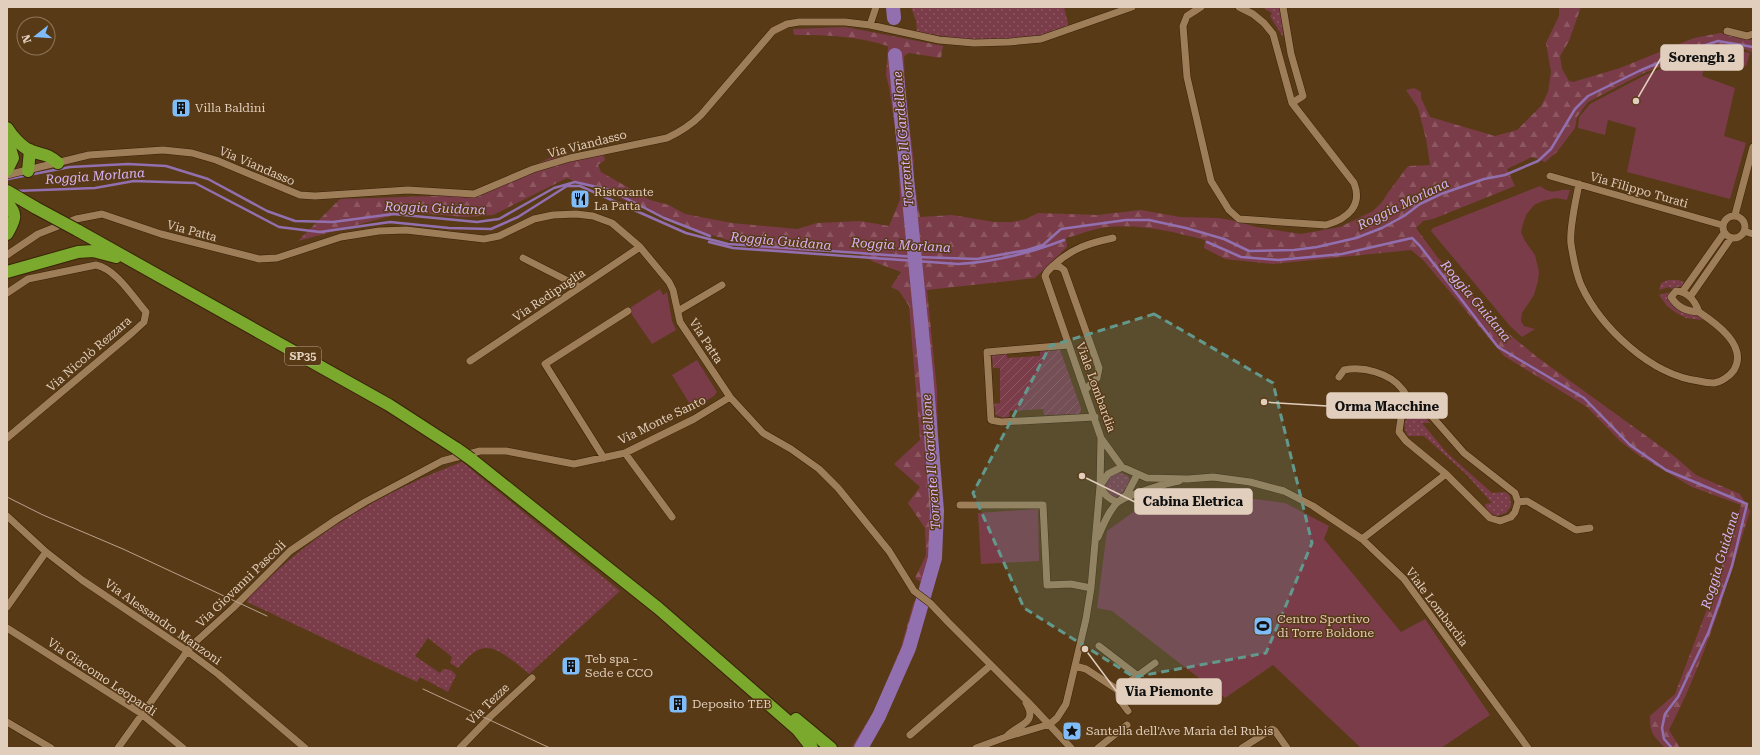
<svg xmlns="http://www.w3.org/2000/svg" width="1760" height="755" font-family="'Roboto Serif',serif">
	<defs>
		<pattern id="grass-dots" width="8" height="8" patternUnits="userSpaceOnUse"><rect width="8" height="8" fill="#7a3c49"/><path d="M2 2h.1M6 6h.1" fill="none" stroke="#8d5761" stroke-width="1.8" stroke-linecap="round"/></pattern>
		<pattern id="forest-firs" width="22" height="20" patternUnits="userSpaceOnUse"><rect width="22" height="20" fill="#7a3c49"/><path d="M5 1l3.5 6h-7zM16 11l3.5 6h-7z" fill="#8d5761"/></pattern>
		<pattern id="garden-furrows" width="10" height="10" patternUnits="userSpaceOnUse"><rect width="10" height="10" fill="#7a3c49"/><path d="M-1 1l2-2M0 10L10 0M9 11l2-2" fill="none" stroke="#8d5761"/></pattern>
	</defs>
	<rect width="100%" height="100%" fill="#583a16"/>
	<path fill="url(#grass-dots)" d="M911 7H1064L1069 28C1045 35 1006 44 981 41 960 39 938 35 917 32L916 21Z
		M1262 7H1281L1283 37 1270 16 1272 13Z
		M1668 280H1679L1687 284 1685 286 1677 287 1672 289 1669 287 1659 290 1661 283Z
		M1670 292V302C1680 316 1692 311 1703 319L1702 320 1686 318 1675 312 1667 306 1659 295Z
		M1415 413H1421L1430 423H1422L1447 453 1492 493 1506 492 1510 496 1511 506 1506 513 1497 516C1491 514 1486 511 1485 504L1492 503 1466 474 1424 436H1408C1402 426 1404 417 1415 413Z
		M462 462 620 591 529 674C523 668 516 663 509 658 485 640 476 648 458 668L450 663 452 657 428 638 415 656 440 673 443 669 451 670 456 675 448 692 420 677 417 682 247 602C250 593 262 585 269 578 324 526 392 488 462 462Z
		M1118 472 1128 476 1130 481 1118 499C1111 496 1106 493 1105 485L1109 477Z"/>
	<path fill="url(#forest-firs)" d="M1559 7H1581L1569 41 1560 56 1562 69 1569 81 1573 82 1620 68 1694 38 1720 33 1753 40V53L1745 49 1731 47 1701 51 1644 73 1588 102 1577 117 1575 128 1557 152 1545 162 1532 157 1507 169 1515 186 1433 219 1423 221 1416 228 1438 258 1503 329 1537 357 1674 456 1696 475 1740 494 1750 511C1727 586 1705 661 1669 730L1680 748H1665C1653 735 1650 734 1650 716L1675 694 1713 593 1741 505 1692 487 1638 455 1620 441 1587 407 1504 356 1423 260 1411 250 1273 264 1225 259 1204 248 1205 240C1173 232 1142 224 1108 227 1094 228 1079 235 1066 238L1067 247 1035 278 927 290 937 390 939 548 931 589 915 578 926 555 925 528 908 503 920 487 894 464 920 440 909 306 899 291 891 287 901 272 874 262 856 252 762 251 693 229 593 187 583 185 567 178 493 215 466 217 405 212 298 241 340 199 434 196 485 188 554 156 603 154 605 160 598 165 601 172 650 200 669 205 685 214 732 223 797 229 817 223 860 221 889 226 900 200 898 150 889 87 886 75 888 46C857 36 826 35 794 35L793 29 846 27 943 46 941 58 909 53 904 56 905 92 914 162 913 176 920 217 952 215 994 222H1012L1026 219 1038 213 1097 215 1141 210 1180 217 1218 218 1236 221 1256 227 1301 234 1340 227 1373 211 1382 202 1387 194 1408 166 1430 165 1426 139 1418 108 1406 90 1414 88 1421 92V98L1430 117 1495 136 1517 130 1541 106 1548 92 1551 72 1546 43 1559 16Z
		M914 601 927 611 914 655 866 748H851L876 708 901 647Z"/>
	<path fill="#7a3c49" d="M1731 49 1750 53 1746 66 1707 58 1702 76 1735 88 1724 136 1746 143 1730 199 1627 172 1636 128 1608 120 1605 135 1578 128 1579 117 1590 104 1645 75 1701 53Z
		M1540 186C1555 197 1556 188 1570 190L1567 200 1556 198 1543 201 1534 205 1526 215 1523 224 1521 232 1525 241 1535 255 1539 272 1538 281 1534 295 1522 313 1521 321 1524 326 1535 329 1522 337 1510 326 1431 231 1433 228Z
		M660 289 663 295 667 292 672 321 676 330 652 344 628 309Z
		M697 360 717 392 714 396 693 409 672 375Z
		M1192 491 1285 503 1329 526 1324 539 1401 632 1425 619 1490 715 1441 748H1361L1273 665 1225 698 1112 611 1097 608 1107 531 1139 508Z
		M1038 509 1039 561 981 564 978 513Z"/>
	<path fill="url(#garden-furrows)" d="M1060 350 1081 408 1080 414 1044 415 1043 409 1010 411 1009 417C1004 418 1000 418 995 414L994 404 1000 403V368H993L992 354 1007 353V358L1040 356V351Z"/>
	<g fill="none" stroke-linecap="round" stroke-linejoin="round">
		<path stroke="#9270af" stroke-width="2.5" d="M8 179 70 167 128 164 166 166 208 179 267 211 295 221 333 222 393 214 477 222 499 219 554 188 575 182 610 190 664 218 710 236
			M15 191 95 188 134 181 195 183 279 227 320 232 390 222 449 228 491 229 518 217 567 186H580L686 233 728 244 916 257 977 259 1027 250 1043 245 1061 229 1126 220H1149L1186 228 1224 239 1249 251 1294 250 1317 247 1356 238 1382 228 1404 216 1420 204 1441 194 1484 179 1505 175 1538 161 1551 149 1575 109 1588 96 1639 71 1681 53 1718 41 1753 47
			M709 242 733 248 958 264C994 262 1030 253 1064 240
			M1207 242 1241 257 1278 260 1342 254 1412 238 1420 246 1498 347 1584 398 1630 445 1666 470 1747 504 1732 566 1709 631 1678 697 1665 714 1662 728 1664 739 1672 748"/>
		<path stroke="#9270af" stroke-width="14" d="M893 7 894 18
			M861 748 879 716 909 648 935 558 937 511 926 373 895 55"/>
		<defs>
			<path id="minor" d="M1201 7 1187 16 1183 26 1187 77 1211 181 1229 210 1239 219 1326 225C1347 219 1363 206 1354 183L1292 103 1273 34 1264 23 1253 14 1239 7
				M1283 7 1291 54 1303 96 1292 103
				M870 25 876 7
				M1727 31 1747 36 1753 34
				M7 175 89 155 163 150 192 153 216 160 300 195 315 196 408 190 474 194 533 169 570 158 667 138C680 132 691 125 701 115L773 31 787 24 799 22H845L870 25 939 40 974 43 1009 42 1041 39 1132 7
				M1550 176 1722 225
				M1579 184C1576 200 1569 229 1571 244 1573 257 1576 273 1581 285 1601 328 1651 375 1699 381 1703 382 1709 383 1714 383 1721 382 1730 376 1734 370 1748 346 1717 324 1699 312
				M1735 215 1753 147
				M1723 227a11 11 0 1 1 22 0a11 11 0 1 1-22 0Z
				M1744 231 1753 234
				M1113 238C1090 243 1072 248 1054 265 1050 269 1047 270 1045 276L1101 438 1122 467 1147 478 1188 479 1213 477 1250 482 1284 491 1313 506 1362 539 1404 579 1528 748
				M7 255 38 234 76 219 102 214 161 234 259 259 277 258 341 237 379 231 406 230 484 239 499 236 534 219 553 215 576 214 593 216 612 223 640 247 669 282 673 290 680 322 730 397 763 433 791 449 819 469 838 488 889 551 914 591 930 603 948 622 1029 703 1071 748
				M523 258 580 287
				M1053 266 1060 267 1064 270 1099 368 1097 378 1085 390
				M1676 291C1689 292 1695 301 1699 312 1686 311 1678 308 1671 297Z
				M1683 291 1724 233
				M7 293 28 279 96 265C116 269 133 297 146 312L144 322 133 332 7 438
				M1690 297 1731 238
				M678 311 722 285
				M1069 345 987 352 991 420 1001 422 1095 417
				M470 361 640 247
				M1339 377 1344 370C1363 366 1390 373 1402 389 1406 393 1408 401 1410 406
				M625 453 672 517
				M604 458 545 364 628 311
				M1122 467 1108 474 1100 486C1104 495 1109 500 1118 502L1127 494 1137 475
				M1518 502 1515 512 1511 517 1500 521 1490 518 1446 474 1406 441 1399 432 1401 418 1410 406 1422 405 1464 453 1515 493 1518 502 1527 501 1576 530 1590 528
				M960 505H1043L1047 585 1071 584 1091 588
				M7 516 46 552 82 580 183 648 218 674 305 748
				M1098 537C1103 526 1108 511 1118 502 1127 495 1167 483 1179 481
				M1362 539 1446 474
				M7 607 46 552
				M7 628 139 712 183 748
				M1099 646 1138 676
				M1075 666 1086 669 1118 690 1155 663
				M1118 690 1119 699 1128 711
				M7 722 51 748
				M910 735 991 665
				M1006 737C1017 724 1039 724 1026 703
				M118 748 191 646 233 608 290 551 337 519 365 502 442 461 480 451H506L574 464 625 453 694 419 730 397
				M460 748 491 716 532 678
				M976 748 1006 737 1050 724 1057 718 1066 704 1086 619 1091 588 1100 486 1101 438
				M1098 748 1127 725
				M1242 748 1272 729 1275 731 1287 748"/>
			<path id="highway" d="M7 128C12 136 21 146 29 150 42 156 46 152 58 163
				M7 138 13 158 7 170
				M28 171 30 150
				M7 191 36 208
				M7 203C19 215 14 221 7 234
				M77 230 389 405 457 449
				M7 272 78 252 93 251 116 257
				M471 459 658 608 798 730 812 748
				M796 719 831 748"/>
		</defs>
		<use href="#minor" stroke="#392307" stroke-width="8"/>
		<use href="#highway" stroke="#392307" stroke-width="14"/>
		<use href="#minor" stroke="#9e7d59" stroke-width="7"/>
		<use href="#highway" stroke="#7aa92e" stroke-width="12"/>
		<path stroke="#b9a38c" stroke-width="1" d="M7 497 43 515 123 549 267 616
			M423 689 550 748"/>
		<defs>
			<path id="highway-bridge" d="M36 208 77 230
				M457 449 471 459"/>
		</defs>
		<use href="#highway-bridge" stroke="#392307" stroke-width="14" stroke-linecap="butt"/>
		<use href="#highway-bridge" stroke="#7aa92e" stroke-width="12"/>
	</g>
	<path fill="#63998d" fill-opacity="0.2" stroke="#63998d" stroke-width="3" stroke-dasharray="8 5" stroke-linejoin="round" d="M1154 314 1273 383 1312 543 1266 653 1134 677 1024 608 973 493 1050 346Z"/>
	<defs>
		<symbol id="building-square" viewBox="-11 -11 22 22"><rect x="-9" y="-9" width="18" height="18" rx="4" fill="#7ebdf9" stroke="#583a16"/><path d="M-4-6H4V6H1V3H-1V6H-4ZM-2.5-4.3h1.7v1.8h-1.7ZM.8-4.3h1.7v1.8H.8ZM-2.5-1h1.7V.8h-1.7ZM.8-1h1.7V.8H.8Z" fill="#111"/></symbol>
		<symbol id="restaurant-square" viewBox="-11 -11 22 22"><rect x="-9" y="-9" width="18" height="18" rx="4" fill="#7ebdf9" stroke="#583a16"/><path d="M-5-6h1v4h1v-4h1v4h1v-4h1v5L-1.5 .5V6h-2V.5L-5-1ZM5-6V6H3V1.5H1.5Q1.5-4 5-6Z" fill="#111"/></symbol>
		<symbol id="stadium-square" viewBox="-11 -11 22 22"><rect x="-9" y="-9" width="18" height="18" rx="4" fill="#7ebdf9" stroke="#583a16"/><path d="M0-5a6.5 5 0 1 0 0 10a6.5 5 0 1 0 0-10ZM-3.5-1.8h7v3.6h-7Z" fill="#111"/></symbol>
		<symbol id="sight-square" viewBox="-11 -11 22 22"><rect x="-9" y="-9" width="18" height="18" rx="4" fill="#7ebdf9" stroke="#583a16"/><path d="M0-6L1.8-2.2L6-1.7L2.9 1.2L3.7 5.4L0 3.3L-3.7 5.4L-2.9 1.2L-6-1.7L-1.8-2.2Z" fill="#111"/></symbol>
	</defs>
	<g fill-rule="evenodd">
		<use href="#building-square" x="170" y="97" width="22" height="22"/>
		<use href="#restaurant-square" x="569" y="188" width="22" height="22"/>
		<use href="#stadium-square" x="1252" y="615" width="22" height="22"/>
		<use href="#building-square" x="560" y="655" width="22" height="22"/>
		<use href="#building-square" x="667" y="693" width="22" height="22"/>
		<use href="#sight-square" x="1061" y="720" width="22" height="22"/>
	</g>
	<g text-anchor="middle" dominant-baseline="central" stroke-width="3" stroke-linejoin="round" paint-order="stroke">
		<rect fill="#583a16" stroke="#b8a28a" stroke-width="1" x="285" y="347" width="36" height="18" rx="3"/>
		<g font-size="11" font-weight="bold" fill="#e1cebc">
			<text x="303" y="356">SP35</text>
		</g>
		<g font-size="12" fill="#e1cebc" stroke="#583a16" text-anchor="start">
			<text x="195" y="108">Villa Baldini</text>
			<text x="594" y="192">Ristorante<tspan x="594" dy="14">La Patta</tspan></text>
			<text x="1277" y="619">Centro Sportivo<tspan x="1277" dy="14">di Torre Boldone</tspan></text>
			<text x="585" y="659">Teb spa -<tspan x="585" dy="14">Sede e CCO</tspan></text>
			<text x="692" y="704">Deposito TEB</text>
			<text x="1086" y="731">Santella dell'Ave Maria del Rubis</text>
		</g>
		<g font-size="12" fill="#e1cebc" stroke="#583a16">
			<text transform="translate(587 144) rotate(-14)">Via Viandasso</text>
			<text transform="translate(257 166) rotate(23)">Via Viandasso</text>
			<text transform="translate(1639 190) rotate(16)">Via Filippo Turati</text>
			<text transform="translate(192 231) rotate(15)">Via Patta</text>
			<text transform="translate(549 295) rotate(-34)">Via Redipuglia</text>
			<text transform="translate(706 341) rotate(57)">Via Patta</text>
			<text transform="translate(89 354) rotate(-41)">Via Nicolò Rezzara</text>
			<text transform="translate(1096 387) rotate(70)">Viale Lombardia</text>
			<text transform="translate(662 420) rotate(-26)">Via Monte Santo</text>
			<text transform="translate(241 584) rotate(-44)">Via Giovanni Pascoli</text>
			<text transform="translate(1437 607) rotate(53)">Viale Lombardia</text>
			<text transform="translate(163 622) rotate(35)">Via Alessandro Manzoni</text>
			<text transform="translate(102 677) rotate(34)">Via Giacomo Leopardi</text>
			<text transform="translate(488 704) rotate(-44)">Via Tezze</text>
		</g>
		<g font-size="13" font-style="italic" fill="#d8b2f9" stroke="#583a16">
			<text transform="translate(903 139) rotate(-95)">Torrente Il Gardellone</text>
			<text transform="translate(95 176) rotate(-4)">Roggia Morlana</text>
			<text transform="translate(1403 204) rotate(-26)">Roggia Morlana</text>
			<text transform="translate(435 208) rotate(2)">Roggia Guidana</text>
			<text transform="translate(781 241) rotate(5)">Roggia Guidana</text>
			<text transform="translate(901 245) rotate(3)">Roggia Morlana</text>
			<text transform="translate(1476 301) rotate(50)">Roggia Guidana</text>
			<text transform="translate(931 462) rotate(-94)">Torrente Il Gardellone</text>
			<text transform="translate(1720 560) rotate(-73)">Roggia Guidana</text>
		</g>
	</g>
	<path fill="none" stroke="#e1cebc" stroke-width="1.5" d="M1636 101L1661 58M1264 402L1327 406M1082 476L1135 502M1085 649L1117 692"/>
	<g fill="#e1cebc" stroke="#583a16" stroke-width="1.5">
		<circle cx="1636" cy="101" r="4"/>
		<circle cx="1264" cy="402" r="4"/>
		<circle cx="1082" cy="476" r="4"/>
		<circle cx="1085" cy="649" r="4"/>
	</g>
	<g fill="#e1cebc" stroke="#e1cebc" stroke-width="1.5">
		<rect x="1661" y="45" width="82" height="25" rx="4"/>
		<rect x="1327" y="393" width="120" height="25" rx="4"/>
		<rect x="1135" y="489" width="117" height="25" rx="4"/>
		<rect x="1117" y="679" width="104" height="25" rx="4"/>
	</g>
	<g font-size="13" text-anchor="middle" font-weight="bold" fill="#111">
		<text x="1702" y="62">Sorengh 2</text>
		<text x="1387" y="411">Orma Macchine</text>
		<text x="1193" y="506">Cabina Eletrica</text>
		<text x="1169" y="696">Via Piemonte</text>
	</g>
	<rect width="1760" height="755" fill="none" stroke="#e1cebc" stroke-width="16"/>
	<g transform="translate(36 36) rotate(253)"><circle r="19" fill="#583a16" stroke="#8f7558"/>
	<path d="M0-3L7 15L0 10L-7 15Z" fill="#7ebdf9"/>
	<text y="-6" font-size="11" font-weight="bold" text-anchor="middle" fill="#e1cebc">N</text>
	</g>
</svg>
